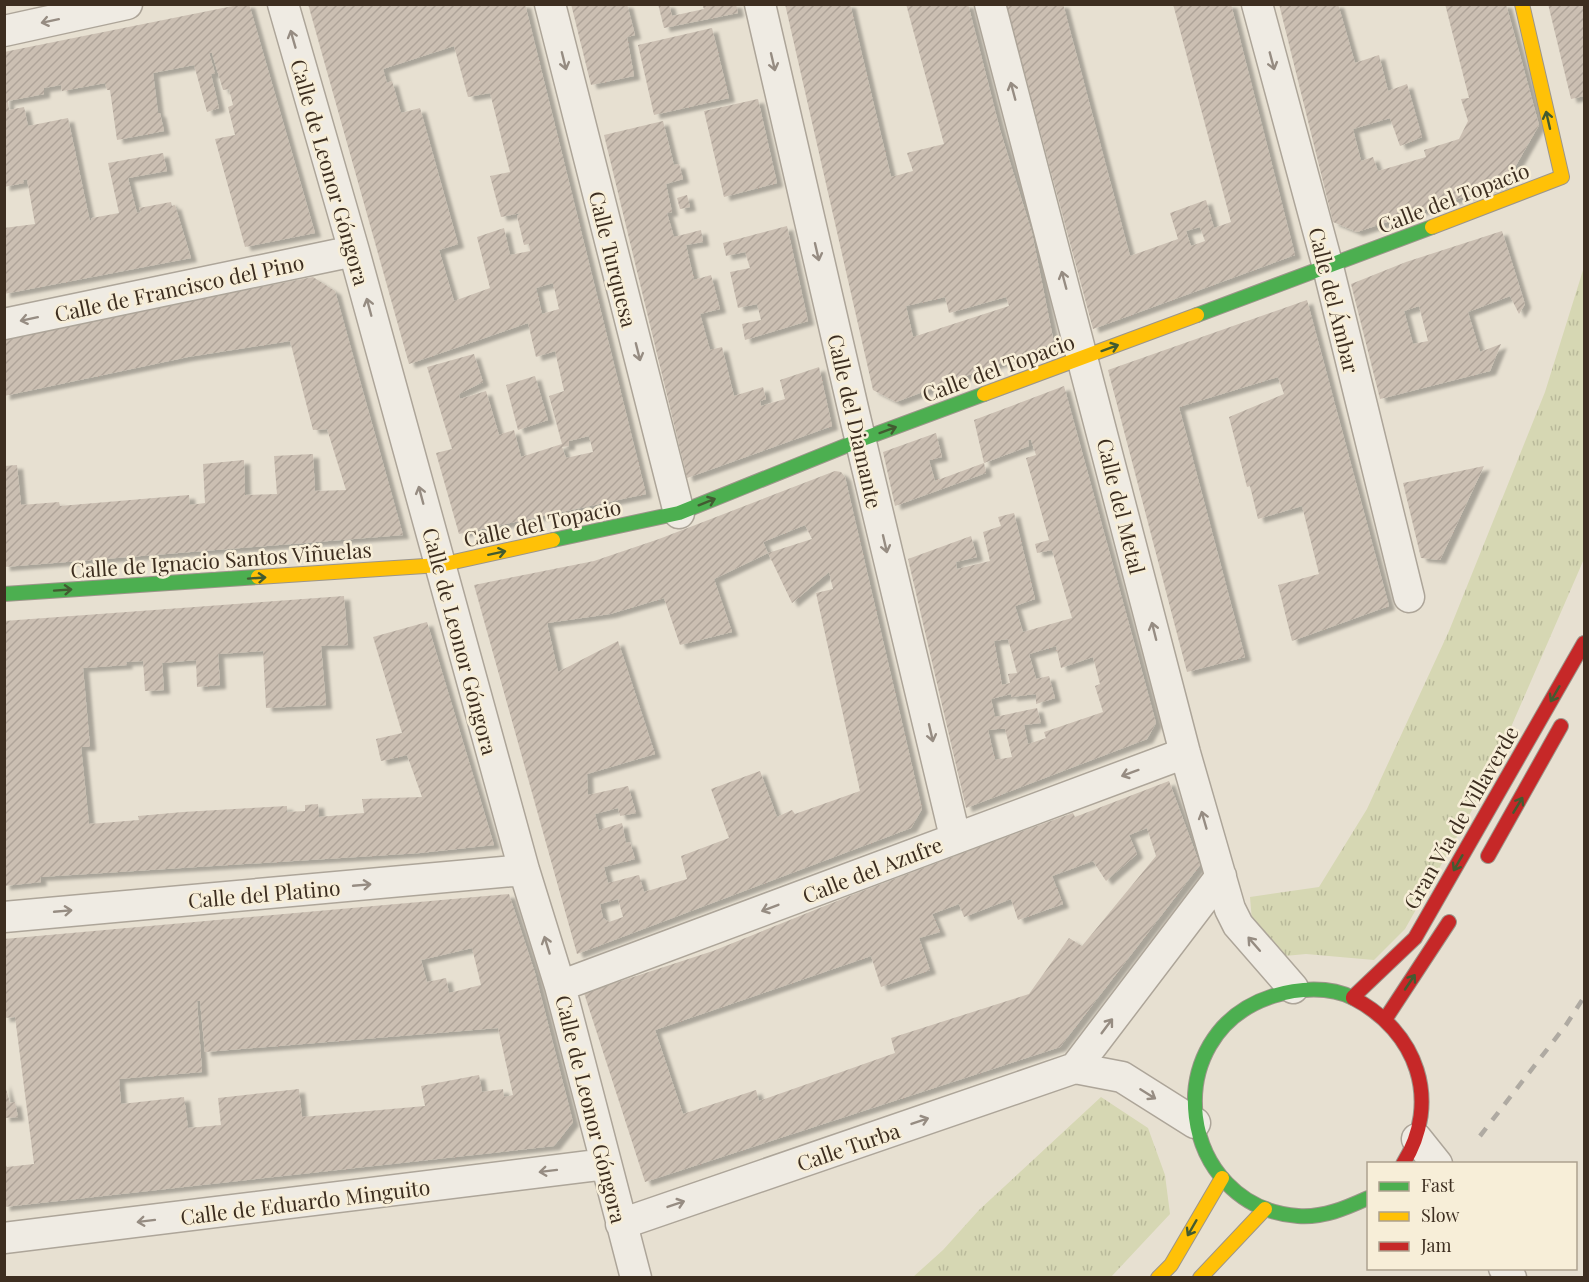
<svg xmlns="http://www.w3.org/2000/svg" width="1589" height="1282" font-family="'Playfair Display',serif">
	<defs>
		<pattern id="park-tufts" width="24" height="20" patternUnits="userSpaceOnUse" patternTransform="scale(1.5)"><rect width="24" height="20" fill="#d6d7b3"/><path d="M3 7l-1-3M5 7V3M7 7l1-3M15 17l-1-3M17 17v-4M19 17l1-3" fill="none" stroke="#b9b99a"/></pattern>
		<pattern id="building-hatch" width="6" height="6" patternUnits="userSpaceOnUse" patternTransform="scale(1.5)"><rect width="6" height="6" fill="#cbbfb2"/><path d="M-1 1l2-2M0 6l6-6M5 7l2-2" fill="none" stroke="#afa499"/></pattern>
		<filter id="shadow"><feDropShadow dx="6" dy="4" stdDeviation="1.5" flood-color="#0004"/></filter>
	</defs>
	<rect width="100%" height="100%" fill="#e7e0d1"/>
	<path fill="url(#park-tufts)" d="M1584 267V559L1485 787 1405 929 1374 960 1306 954 1274 957 1252 921 1250 897 1319 887 1367 809 1449 631 1545 392Z
		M1101 1097 1148 1128 1165 1175 1170 1214 1111 1277H913L943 1250 979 1210Z"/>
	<path fill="url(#building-hatch)" fill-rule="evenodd" filter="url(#shadow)" d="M243 4H249L315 233 245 247 215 139 235 135 228 107 233 105 229 89 223 90 212 53H209L215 73 211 74 219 108 207 112 194 65 153 73 158 113H160L164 131 117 140 110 90H107L105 83 62 91 61 85 44 88V94L8 101 9 110 24 107 28 126 68 118 90 222 92 218 119 213 108 163 163 153 167 171 128 178 137 213 141 212 139 208 171 202 172 206 175 205 191 258 4 294V228L35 224 27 179 23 180 24 183 4 187V52Z
		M308 4H525L646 494 459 534 436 453 452 449 427 367 474 354 483 382 459 394 460 399 486 391 499 435 514 430 521 457 562 444 549 396 564 391 555 351 536 357 528 323 409 364ZM454 46 468 97 490 93 510 172 490 176 501 217 521 213 517 216 524 245 529 244 530 251 510 255 504 228 477 237 490 288 454 301 439 250 458 244 420 108 401 113 392 81 387 83 383 69ZM553 283 559 309 542 314 536 288ZM589 436 593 452 566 458 562 447 569 446V441Z
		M571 4H627L635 35 627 37 634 76 591 85Z
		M658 4H669L672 16 704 9 702 4H736L738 13 664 28Z
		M785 4H850L891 177 913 171 907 153 944 144 906 4H968L1000 130 1032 233 1054 343 896 402 873 390ZM945 297 949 313 1006 297 1009 306 913 337 906 306Z
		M1006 4H1063L1130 256 1178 239 1170 213 1206 200 1214 228 1231 222 1173 4H1231L1295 255 1093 329ZM1200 227 1205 241 1191 246 1186 231Z
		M1279 4H1338L1355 63 1379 55 1388 91 1407 84 1422 137 1400 146 1390 118 1353 129 1361 161 1373 157 1378 171 1426 157 1424 150 1459 139 1468 121 1461 99 1469 98 1445 4H1506L1539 125 1506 183 1357 232 1333 222Z
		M1548 4H1584V96L1571 99Z
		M712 28 729 98 654 115 638 45Z
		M758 99 777 183 724 197 704 111Z
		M663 121 674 165 679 164 683 179 666 184 672 212 667 213 674 237 701 230 703 242 686 245 694 280 711 275 720 309 700 314 710 350 722 347 734 396 763 387 766 399 760 401 761 406 785 399 780 380 819 367 832 426 687 478 604 135Z
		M687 195 690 207 680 209 677 198Z
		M787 226 808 321 745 340 742 324 761 320 757 304 738 308 730 272 750 268 745 252 726 256 723 243Z
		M1502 231 1525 304 1519 314 1510 296 1468 312 1480 352 1501 344 1490 371 1380 399 1351 284 1406 262ZM1419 306 1428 341 1413 344 1404 311Z
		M313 277 335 291 403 535 4 567V466L17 465 21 505 59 502 60 506 189 495 190 505 205 503 203 464 244 460 245 495 277 494 274 456 313 454 315 491 346 490 327 429 313 430 290 341 188 357 4 396V336Z
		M1307 300 1389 606 1292 641 1278 585 1319 574 1302 506 1258 519 1250 486 1247 487 1229 417 1284 394 1278 377 1179 407 1245 657 1187 672 1108 370Z
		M535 376 548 420 518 430 506 385Z
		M1064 386 1156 723 1147 739 966 808 908 559 971 536 977 557 956 562 957 569 990 561 983 532 1001 526 998 517 1014 513 1035 599 1015 606 1023 632 1072 618 1052 550 1037 553 1035 544 1049 540 1026 458 1036 455 1031 440H1028L1029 446 984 463 986 473 895 506 883 452 936 433 942 457 929 460 935 481 984 463 974 420ZM1008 639 1017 673 1008 674 1010 683 1002 685 994 641ZM1056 646 1061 668 1093 657 1100 684 1095 686 1103 712 1044 732 1046 738 1028 744 1024 725 1041 723 1037 708 995 717 991 699 1011 694V697L1036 694V704L1055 698 1049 676 1036 679 1029 654ZM997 729H1005L1012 757 995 760 988 730Z
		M1484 466 1440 560 1421 558 1403 483Z
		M835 471 841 472 845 477 922 809 911 828 577 954 474 585 594 561 659 539ZM805 525 812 539 768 553 792 603 829 572 833 589 816 593 860 791 795 814 792 810 777 817 760 771 711 789 729 838 681 856 687 879 644 892 639 875 608 883 604 867 635 859 630 842 626 843 622 823 599 830 595 814 618 808 620 816 636 813 628 786 588 795 587 774 655 754 618 641 558 672 547 623 610 614 664 598 680 645 732 632 714 579 768 553 763 542ZM618 899 623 917 609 922 603 918 600 904Z
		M344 596 348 645 321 646 326 705 266 708 263 651 218 654 220 685 197 687 196 660 162 663 164 690 145 691 143 661 126 662 127 665 83 668 90 747H81L89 824 139 820 138 816 183 812 287 806V812L305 811V805L318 804 319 817 364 813 362 799 422 797 407 755 381 761 376 739 402 733 373 637 427 622 494 845 420 853 40 877 41 882 4 886V621Z
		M1169 781 1200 865 1060 1047 645 1182 584 993 713 951 852 895 992 842 1073 813 1075 817ZM1147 828 1156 856 1082 946 1069 938 1029 994 891 1038 895 1053 759 1101 756 1090 683 1114 655 1030 871 956 881 987 930 970 919 938 940 932 932 914 959 904 964 917 1011 899 1018 920 1063 904 1052 876 1093 861 1106 881 1137 854 1129 835Z
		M509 894 535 973 573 1122 554 1146 4 1207V1162L7 1167 34 1164 15 1017 4 1018V939ZM472 948 481 985 449 993 446 978 427 982 421 960ZM197 1001H200L205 1052 498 1028 513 1095 504 1097 503 1089 482 1092 479 1075 421 1086 425 1106 302 1117 299 1089 218 1098 221 1125 188 1128 184 1097 121 1104 119 1079 202 1072Z
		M4 1082 10 1103 15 1102 18 1117 4 1118Z"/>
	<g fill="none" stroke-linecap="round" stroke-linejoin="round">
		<defs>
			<path id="street" d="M283 4 354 251 524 870 560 986 636 1278
				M550 4 679 513
				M760 4 855 417 955 837
				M990 4 1185 753 1230 909 1238 925 1293 988
				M1257 4 1328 267 1409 597
				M4 31 127 4
				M4 324 354 251
				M4 917 524 870
				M560 986 1185 753
				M1075 1068 1122 1077 1195 1123
				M1417 1139 1437 1164
				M621 1224 1075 1068 1221 876
				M4 1238 606 1164
				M1504 1268 1511 1278"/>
			<path id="fast" d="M1197 315 1432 227
				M553 540 679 513 860 440 984 394
				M4 594 258 577
				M1353 998C1330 986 1298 988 1273 996 1154 1034 1178 1207 1298 1216 1323 1218 1346 1208 1368 1198"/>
			<path id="slow" d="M1432 227 1562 177 1522 4
				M984 394 1197 315
				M258 577 440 565 553 540
				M1158 1278 1171 1265 1222 1178
				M1200 1278 1265 1209"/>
			<path id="jam" d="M1488 856 1561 726
				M1353 997 1415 938 1584 643
				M1353 998C1417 1031 1442 1101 1403 1164
				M1386 1018 1449 922"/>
		</defs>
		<use href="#street" stroke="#ada599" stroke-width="33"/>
		<use href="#fast" stroke="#9c958a" stroke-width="16"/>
		<use href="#slow" stroke="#9c958a" stroke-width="16"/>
		<use href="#jam" stroke="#9c958a" stroke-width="16"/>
		<use href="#street" stroke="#efebe3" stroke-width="30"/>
		<use href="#fast" stroke="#4caf50" stroke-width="14"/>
		<use href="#slow" stroke="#ffc107" stroke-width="14"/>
		<use href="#jam" stroke="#c62828" stroke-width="14"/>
		<path stroke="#afaaa2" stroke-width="4.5" stroke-dasharray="10 10" stroke-linecap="butt" d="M1480 1136 1566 1025 1584 997"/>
	</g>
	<defs><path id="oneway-shaft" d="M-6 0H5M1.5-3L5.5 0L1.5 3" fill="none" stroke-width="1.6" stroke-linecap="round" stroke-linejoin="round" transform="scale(1.5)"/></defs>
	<g stroke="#968c82">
		<use href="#oneway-shaft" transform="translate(50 21) rotate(168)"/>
		<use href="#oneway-shaft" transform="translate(293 39) rotate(-106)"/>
		<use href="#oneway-shaft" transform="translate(564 61) rotate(76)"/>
		<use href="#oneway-shaft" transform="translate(1272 61) rotate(75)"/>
		<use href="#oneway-shaft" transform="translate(773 62) rotate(77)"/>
		<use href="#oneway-shaft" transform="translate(1013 91) rotate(-105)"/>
		<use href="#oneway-shaft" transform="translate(817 252) rotate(77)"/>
		<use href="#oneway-shaft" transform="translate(1064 280) rotate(-105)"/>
		<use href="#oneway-shaft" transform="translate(369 307) rotate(-105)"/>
		<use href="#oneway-shaft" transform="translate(29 319) rotate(168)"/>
		<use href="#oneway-shaft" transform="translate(638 352) rotate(76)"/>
		<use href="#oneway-shaft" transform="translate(421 495) rotate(-105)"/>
		<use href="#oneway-shaft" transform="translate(885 544) rotate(77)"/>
		<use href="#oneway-shaft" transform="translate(1154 631) rotate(-104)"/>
		<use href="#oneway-shaft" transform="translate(931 733) rotate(77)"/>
		<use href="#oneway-shaft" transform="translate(1130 773) rotate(160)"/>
		<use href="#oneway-shaft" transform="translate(1204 820) rotate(-106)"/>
		<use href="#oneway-shaft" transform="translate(362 885) rotate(-5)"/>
		<use href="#oneway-shaft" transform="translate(770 908) rotate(159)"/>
		<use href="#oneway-shaft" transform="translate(63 911) rotate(-5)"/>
		<use href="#oneway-shaft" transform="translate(1254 944) rotate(-131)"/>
		<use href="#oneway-shaft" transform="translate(547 945) rotate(-107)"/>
		<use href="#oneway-shaft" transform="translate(1107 1026) rotate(-53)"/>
		<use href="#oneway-shaft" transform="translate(1148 1094) rotate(32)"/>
		<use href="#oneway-shaft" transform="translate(920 1121) rotate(-19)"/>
		<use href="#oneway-shaft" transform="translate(548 1171) rotate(173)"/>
		<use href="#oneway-shaft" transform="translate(676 1204) rotate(-19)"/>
		<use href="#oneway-shaft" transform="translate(146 1221) rotate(173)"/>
	</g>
	<g stroke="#425b31">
		<use href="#oneway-shaft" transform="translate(1548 120) rotate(-103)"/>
		<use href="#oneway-shaft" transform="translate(1110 348) rotate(-20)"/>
		<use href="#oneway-shaft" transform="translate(888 430) rotate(-20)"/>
		<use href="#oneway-shaft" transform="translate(707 502) rotate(-22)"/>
		<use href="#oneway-shaft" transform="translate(497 553) rotate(-12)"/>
		<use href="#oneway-shaft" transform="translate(257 578) rotate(-4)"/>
		<use href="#oneway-shaft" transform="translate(63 590) rotate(-4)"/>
		<use href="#oneway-shaft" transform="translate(1555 694) rotate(120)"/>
		<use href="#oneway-shaft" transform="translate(1518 805) rotate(-59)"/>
		<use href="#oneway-shaft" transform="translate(1458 863) rotate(120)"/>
		<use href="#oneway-shaft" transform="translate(1410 982) rotate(-56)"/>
		<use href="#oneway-shaft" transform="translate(1192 1228) rotate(120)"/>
	</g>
	<g text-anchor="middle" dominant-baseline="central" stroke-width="5" stroke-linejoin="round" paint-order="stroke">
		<g font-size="21" fill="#3d2e20" stroke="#f7eed8">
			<text transform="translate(331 172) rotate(74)">Calle de Leonor Góngora</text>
			<text transform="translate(1453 197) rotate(-21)">Calle del Topacio</text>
			<text transform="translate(614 259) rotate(76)">Calle Turquesa</text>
			<text transform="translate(179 287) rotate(-12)">Calle de Francisco del Pino</text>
			<text transform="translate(1335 300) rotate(76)">Calle del Ámbar</text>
			<text transform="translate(998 367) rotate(-20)">Calle del Topacio</text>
			<text transform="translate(856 421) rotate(77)">Calle del Diamante</text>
			<text transform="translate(1122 506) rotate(76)">Calle del Metal</text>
			<text transform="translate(542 522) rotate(-12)">Calle del Topacio</text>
			<text transform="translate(221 559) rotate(-4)">Calle de Ignacio Santos Viñuelas</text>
			<text transform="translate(461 641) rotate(75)">Calle de Leonor Góngora</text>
			<text transform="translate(1460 817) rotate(-60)">Gran Vía de Villaverde</text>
			<text transform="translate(872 869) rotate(-21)">Calle del Azufre</text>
			<text transform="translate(264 893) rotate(-5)">Calle del Platino</text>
			<text transform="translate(592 1109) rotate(76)">Calle de Leonor Góngora</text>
			<text transform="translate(848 1146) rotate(-19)">Calle Turba</text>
			<text transform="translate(305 1201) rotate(-7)">Calle de Eduardo Minguito</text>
		</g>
	</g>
	<rect width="1589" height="1282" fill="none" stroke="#3d2e20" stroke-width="12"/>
	<rect x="1367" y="1162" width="210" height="108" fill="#f7eed8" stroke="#ada18e" stroke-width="1.5"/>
	<rect x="1379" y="1182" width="30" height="9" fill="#4caf50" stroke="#ada18e" stroke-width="1.5"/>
	<text x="1421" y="1192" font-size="18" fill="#3d2e20">Fast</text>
	<rect x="1379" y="1212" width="30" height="9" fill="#ffc107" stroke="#ada18e" stroke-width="1.5"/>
	<text x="1421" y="1222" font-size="18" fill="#3d2e20">Slow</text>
	<rect x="1379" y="1242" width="30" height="9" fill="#c62828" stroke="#ada18e" stroke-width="1.5"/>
	<text x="1421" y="1252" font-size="18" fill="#3d2e20">Jam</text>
</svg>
